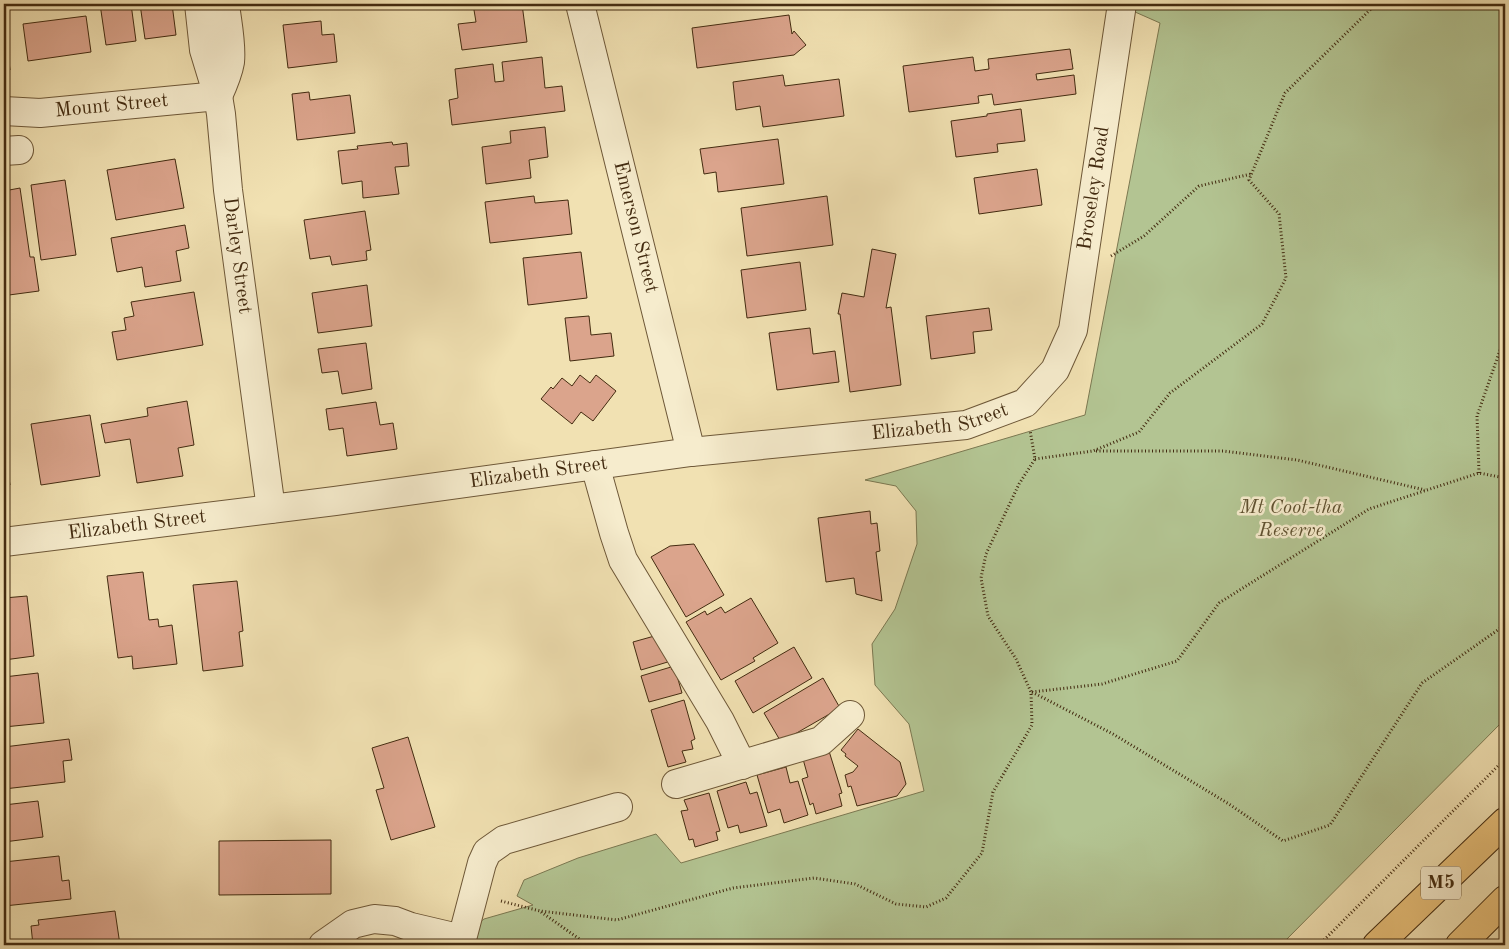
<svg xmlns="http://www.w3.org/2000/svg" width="1509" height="949" font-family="'Old Standard TT',serif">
	<rect width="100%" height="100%" fill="#f1e1b2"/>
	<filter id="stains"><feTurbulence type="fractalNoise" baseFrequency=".004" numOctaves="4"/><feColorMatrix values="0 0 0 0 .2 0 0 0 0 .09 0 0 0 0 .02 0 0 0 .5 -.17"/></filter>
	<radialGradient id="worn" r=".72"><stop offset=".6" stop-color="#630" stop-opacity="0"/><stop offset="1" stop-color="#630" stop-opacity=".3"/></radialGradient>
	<path fill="#b3c492" stroke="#7b7851" d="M1117 4H1505V719L1281 945H450L484 919 533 905 517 896 524 880 578 858 656 834 681 863 924 791 909 724 875 685 872 644 895 609 917 544 916 511 896 486 865 480 1085 415 1160 23Z"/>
	<path fill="#dba48c" stroke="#432b10" d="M100 4H131L136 41 106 45Z
		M140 4H172L176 35 145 39Z
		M473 4H522L527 42 462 50 458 24 476 22Z
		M789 15 792 34 794 31 806 45 794 55 697 68 692 28Z
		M86 16 91 52 28 61 23 24Z
		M321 21 322 35 334 34 337 62 288 68 283 25Z
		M4 22 10 70H4Z
		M1070 49 1073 69 1036 74 1037 80 1074 75 1076 94 994 105 992 94 978 96 979 103 909 112 903 66 973 57 975 71 989 69 988 59Z
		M542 57 545 88 562 86 565 111 452 125 449 100 458 98 455 69 493 64 495 82 504 81 502 62Z
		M783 75 785 86 839 79 844 116 763 127 760 106 736 110 733 82Z
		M309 92 310 100 350 95 355 133 297 140 292 94Z
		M1021 109 1025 141 997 144 998 152 956 157 951 121 987 116V114Z
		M545 127 548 157 529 160 531 178 486 184 482 147 511 143 510 131Z
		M778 139 784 184 718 192 716 172 704 174 700 149Z
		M392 142 393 145 407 143 409 166 395 167 399 194 363 198 362 181 342 184 338 151 358 149 357 146Z
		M175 159 184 208 116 220 107 170Z
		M1037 169 1042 205 979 214 974 178Z
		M65 180 76 255 41 260 31 185Z
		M20 188 30 257H34L39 291 9 295 4 263V191Z
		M534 196 535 203 568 200 572 234 490 243 485 202Z
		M827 196 833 245 747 256 741 208Z
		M365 211 371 250 366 251 367 260 332 265 330 256 310 259 304 220Z
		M185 225 189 248 176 251 181 281 145 287 142 267 117 272 111 238Z
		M872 249 896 254 886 308 891 307 901 385 850 392 840 314H838L842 293 864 297Z
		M581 252 587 298 528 305 523 258Z
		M800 262 806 310 747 318 741 270Z
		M367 285 372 326 318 333 312 293Z
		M194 292 203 345 117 360 112 332 126 330 124 318 134 316 131 302Z
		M989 308 992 330 973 332 975 353 931 359 926 316Z
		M589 316 591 335 611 333 614 356 570 361 565 318Z
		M810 328 813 354 835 351 839 382 777 390 769 333Z
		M366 343 372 389 342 394 338 371 322 373 318 349Z
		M580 375 590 383 596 375 616 391 593 421 581 412 572 424 541 399 551 387 553 389 562 378 572 386Z
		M187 401 194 445 178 448 183 476 137 483 130 439 105 443 101 424 148 416 147 408Z
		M376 402 380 425 393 423 397 449 347 456 343 428 329 430 326 409Z
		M90 415 100 476 41 485 31 424Z
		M4 446 10 485 4 486Z
		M870 511 871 524 877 523 880 551 876 552 882 601 856 594 854 578 826 582 818 518Z
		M694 544 724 595 686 617 651 557 670 546Z
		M143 572 149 620 158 619 159 627 172 625 177 664 133 669 132 656 118 658 107 576Z
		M237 581 243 631 239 632 243 666 203 671 193 585Z
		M27 596 34 656 4 660V598Z
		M751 598 778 643 753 658 755 661 721 680 686 622 705 611 707 615 721 607 725 613Z
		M658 635 671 661 641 670 633 642Z
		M794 647 812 678 753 713 735 681Z
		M671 667 672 670 675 669 682 693 649 702 641 676Z
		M38 673 44 723 4 727V677Z
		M823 678 840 708 781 742 764 713Z
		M684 700 695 739 691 741 693 749 682 751 686 762 668 767 651 710Z
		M858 729 900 762 906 784 897 796 857 806 851 786 848 787 845 775 853 772 858 766 845 756 846 754 841 750Z
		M408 737 435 827 391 840 376 790 384 788 372 748Z
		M69 739 72 760 63 761 65 782 4 789V747Z
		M829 751 842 793 839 794 842 806 816 814 813 803 810 805 802 779 808 777 803 759Z
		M786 767 790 783 798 781 808 815 784 823 780 809 768 813 757 775Z
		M746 782 750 794 757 792 767 826 740 833 738 825 728 828 717 791Z
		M709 793 720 831 716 832 718 840 695 847 693 839 689 840 681 811 688 810 684 800Z
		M38 801 43 837 4 842V805Z
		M331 840V894L219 895V841Z
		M59 856 62 881 69 880 71 899 4 906V862Z
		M115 911 120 945H33L31 926 39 925 38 920Z"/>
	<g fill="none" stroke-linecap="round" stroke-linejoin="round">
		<defs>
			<g id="minor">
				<path id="s1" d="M199 4 204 50 218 96 221 114 228 190 271 509"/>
				<path id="s2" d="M580 4 691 452"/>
				<path id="s3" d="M4 111 40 113 218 96C223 85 228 74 230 62 232 44 227 22 225 4"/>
				<path d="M4 151 19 150"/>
				<path d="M595 465 614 533 623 560 720 721 742 765"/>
				<path id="s4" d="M4 542 335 501 691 452 966 425 1025 403 1055 370 1073 330 1122 4"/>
				<path d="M676 784 821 741 850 715"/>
				<path d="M323 945 353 924 374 919 395 921 411 927 462 939 482 863 487 852 504 840 618 807"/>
			</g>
			<path id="highway" d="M1377 945 1505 822
				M1460 945 1505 900"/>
		</defs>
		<use href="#minor" stroke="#6e5838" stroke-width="30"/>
		<use href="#highway" stroke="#432b10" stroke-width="30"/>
		<path stroke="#432b10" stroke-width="3" stroke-dasharray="1 2.5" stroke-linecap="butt" d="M1111 256 1144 236 1199 186 1251 174
			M1096 451H1223L1297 460 1425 490
			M1035 459 1093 451 1139 432 1170 393 1262 324 1286 278 1279 214 1249 180 1285 93 1376 4
			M1479 473 1477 416 1505 336
			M1032 692 1113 734 1229 804 1283 841 1330 825 1422 683 1505 625
			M1032 692 1102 684 1177 661 1219 603 1369 509 1479 473 1505 478
			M501 901 540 911 617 920 733 888 814 878 855 884 896 904 926 907 946 898 982 853 993 792 1032 725 1031 692 1016 659 988 616 981 578 986 554 1019 484 1035 459 1030 430
			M541 912 588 945
			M1319 945 1505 759"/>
		<use href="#minor" stroke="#f6eccd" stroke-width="28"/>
		<use href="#highway" stroke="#e8c079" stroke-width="28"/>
	</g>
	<g text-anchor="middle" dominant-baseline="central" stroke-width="5" stroke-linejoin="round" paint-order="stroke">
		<rect fill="#f6eccd" stroke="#796549" stroke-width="1" x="1421" y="866.5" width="40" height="33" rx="4"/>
		<g font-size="19" font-weight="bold" fill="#432b10">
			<text x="1441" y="883">M5</text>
		</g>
		<g font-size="20" fill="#432b10" stroke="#f6eccd">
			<text stroke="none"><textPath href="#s3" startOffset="108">Mount Street</textPath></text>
			<text stroke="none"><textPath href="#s4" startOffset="1264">Broseley Road</textPath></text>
			<text stroke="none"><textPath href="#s2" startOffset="230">Emerson Street</textPath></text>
			<text stroke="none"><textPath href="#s1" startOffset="255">Darley Street</textPath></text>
			<text stroke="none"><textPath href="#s4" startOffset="944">Elizabeth Street</textPath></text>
			<text stroke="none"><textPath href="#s4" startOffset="539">Elizabeth Street</textPath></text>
			<text stroke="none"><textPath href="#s4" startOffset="134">Elizabeth Street</textPath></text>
		</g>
		<g font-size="20" font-style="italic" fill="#5f5130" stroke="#f6eccd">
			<text x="1291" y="508">Mt Coot-tha<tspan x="1291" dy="23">Reserve</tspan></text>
		</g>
	</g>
	<rect width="1509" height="949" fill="none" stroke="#f1e1b2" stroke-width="20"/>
	<rect x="5" y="5" width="1499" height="939" fill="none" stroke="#432b10" stroke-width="2.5"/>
	<rect x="10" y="10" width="1489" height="929" fill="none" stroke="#432b10"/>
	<rect width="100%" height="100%" filter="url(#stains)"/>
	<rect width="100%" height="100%" fill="url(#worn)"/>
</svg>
